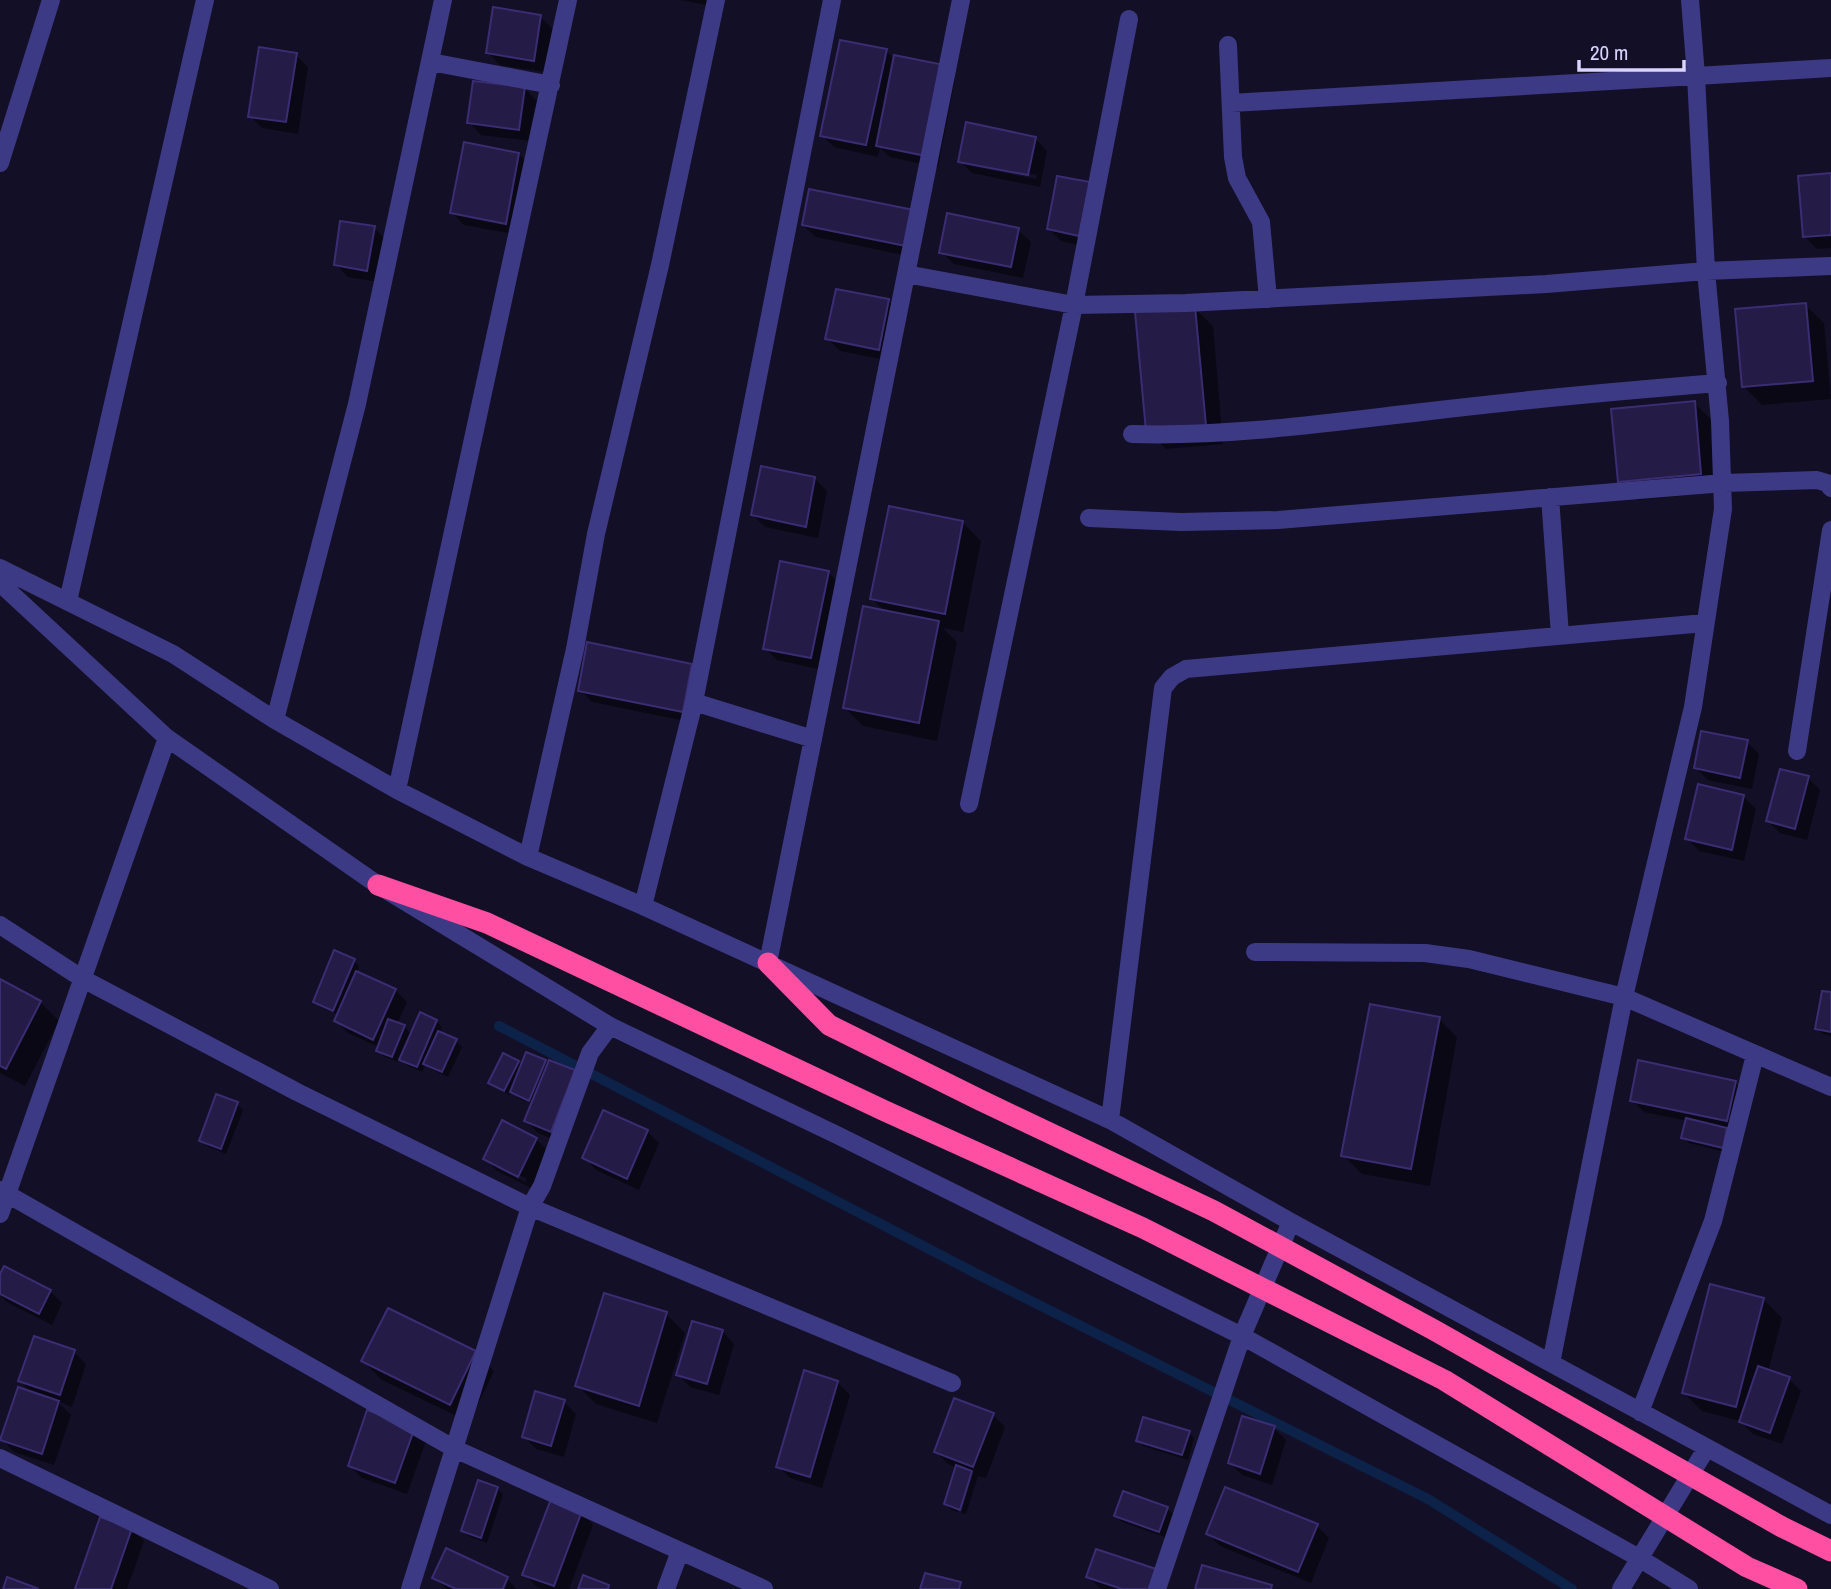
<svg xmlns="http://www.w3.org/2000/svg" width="1831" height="1589" font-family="'Archivo Narrow',sans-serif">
	<rect width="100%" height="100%" fill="#130f26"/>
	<path fill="#0007" fill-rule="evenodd" d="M680 0H713L712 6Z
		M540 17 553 29 546 72 500 65 488 52Z
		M886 51 895 60 943 67 955 79 938 167 890 157 880 148 878 157 834 147 822 135Z
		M296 55 308 67 298 134 262 128 250 116Z
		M525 89 537 101 531 141 481 135 469 122Z
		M1035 138 1047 151 1040 187 972 173 960 161ZM971 162 1037 175 1036 179 971 166Z
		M519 154 531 166 518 235 464 225 452 213Z
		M1831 175V248L1817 249 1805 237Z
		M1058 178 1091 248 1061 241 1049 229Z
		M913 212 918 258 816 237 803 225Z
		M374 228 386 240 379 282 348 277 336 264Z
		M1018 230 1031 242 1023 278 954 264 941 252Z
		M888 301 901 313 891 361 840 351 827 338Z
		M1805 305 1824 323 1831 399 1762 405 1744 387Z
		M1194 308 1213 326 1223 444 1166 449 1148 431Z
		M1694 403 1713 421 1719 492 1639 500 1620 481Z
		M814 478 827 491 818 538 765 527 753 515Z
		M963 523 981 541 963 632 943 628 957 642 937 741 863 726 844 707 886 612 872 599Z
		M828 572 840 585 823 670 777 660 765 648Z
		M691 665 704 677 695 723 592 702 580 690Z
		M1747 742 1759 754 1752 789 1708 780 1696 768Z
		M1808 778 1820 790 1807 840 1780 833 1768 821Z
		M1699 786 1744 797 1756 809 1744 861 1699 851 1687 838Z
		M354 961 359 966 357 973 395 990 407 1002 397 1024 404 1026 412 1035 436 1021 442 1027 439 1033 456 1041 462 1047 448 1077 431 1069 426 1064 422 1072 407 1065 400 1058 398 1062 383 1056 378 1050 379 1047 348 1033 336 1021 339 1015 321 1007 315 1001Z
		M0 981 40 1002 59 1021 25 1086 0 1073Z
		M1831 994V1036L1823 1034 1817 1029Z
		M1439 1019 1457 1037 1430 1186 1362 1174 1343 1155Z
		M545 1061 548 1065 574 1072 563 1143 538 1133 526 1121 533 1104 518 1098 512 1092 510 1095 496 1088 490 1083 518 1062 522 1067Z
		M1735 1083 1748 1095 1739 1133 1727 1130 1732 1135 1728 1153 1689 1143 1683 1138 1687 1121 1644 1112 1632 1100Z
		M237 1104 243 1110 226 1154 207 1146 201 1140Z
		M647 1131 659 1143 639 1190 596 1170 584 1157Z
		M536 1139 549 1152 531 1188 497 1171 485 1158ZM497 1164 527 1179 525 1182 497 1168Z
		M0 1278 50 1291 62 1303 52 1325 7 1302 0 1295Z
		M1763 1299 1782 1318 1768 1372 1789 1379 1801 1391 1782 1444 1753 1434 1740 1421 1702 1411 1684 1393Z
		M666 1314 685 1333 657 1423 596 1404 577 1385Z
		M722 1331 734 1344 719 1395 690 1387 678 1374Z
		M74 1352 86 1364 72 1407 57 1401 71 1415 54 1465 14 1452 2 1439 34 1395 20 1381Z
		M475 1353 494 1371 469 1422 382 1380 363 1361Z
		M837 1382 850 1395 822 1488 790 1478 778 1466Z
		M564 1402 576 1414 564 1457 536 1449 524 1436Z
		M368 1412 426 1441 407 1494 362 1478 350 1466Z
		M993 1415 1005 1427 986 1478 978 1476 966 1514 961 1513 973 1473H970L958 1512 951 1510 946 1504 957 1468 948 1464 936 1452Z
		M1274 1428 1286 1440 1272 1485 1242 1475 1230 1463Z
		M1189 1433 1194 1438 1188 1460 1143 1446 1138 1440Z
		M497 1488 503 1494 487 1543 468 1536 463 1530Z
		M1167 1509 1173 1514 1165 1537 1122 1522 1116 1516Z
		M581 1512 593 1525 569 1589H543L537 1587 524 1574Z
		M1317 1526 1329 1538 1311 1583 1220 1546 1208 1534Z
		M131 1529 144 1541 127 1589H77Z
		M434 1577 507 1579 517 1589H446Z
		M1088 1577 1165 1589H1101Z"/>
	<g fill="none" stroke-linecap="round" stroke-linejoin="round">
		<path stroke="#0c2248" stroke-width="10" d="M499 1026 983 1277 1428 1499 1572 1589"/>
	</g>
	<path fill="#241b47" stroke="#3b2d73" stroke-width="2" d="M493 7 541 15 534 61 486 53Z
		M840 40 887 49 866 145 820 136Z
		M259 47 297 53 286 122 248 117Z
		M894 55 944 65 926 156 876 146Z
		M473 81 525 87 519 130 467 123Z
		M966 122 1036 137 1028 175 958 162Z
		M464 142 519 153 506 224 450 213Z
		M1831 173V235L1803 237 1798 176Z
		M1057 176 1090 182 1079 236 1047 229Z
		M809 189 914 210 906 246 802 225Z
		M947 213 1019 228 1011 267 939 253Z
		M340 221 375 226 367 271 334 265Z
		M836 289 889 299 879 350 825 339Z
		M1806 303 1813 381 1742 387 1735 309Z
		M1195 306 1206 426 1146 431 1135 312Z
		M1695 401 1701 474 1618 482 1611 409Z
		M761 466 815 477 806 527 751 515Z
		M889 506 963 521 945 614 870 599Z
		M780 561 829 571 811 658 763 649Z
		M863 606 939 621 919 723 843 708Z
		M587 642 692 664 683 712 578 691Z
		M1701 731 1748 740 1740 778 1694 768Z
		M1780 769 1809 776 1795 829 1766 821Z
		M1698 784 1744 795 1732 850 1685 839Z
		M334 950 355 959 333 1011 313 1002Z
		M356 971 396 989 373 1040 334 1021Z
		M0 979 41 1001 6 1069 0 1066Z
		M1822 991 1831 992V1032L1815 1029Z
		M1370 1004 1440 1017 1411 1169 1341 1156Z
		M420 1012 437 1020 417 1067 399 1060Z
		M388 1019 405 1025 392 1057 376 1051Z
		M438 1031 457 1039 442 1072 423 1064Z
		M526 1052 546 1060 529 1101 510 1092Z
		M503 1053 519 1061 504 1091 488 1083Z
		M549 1060 575 1070 551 1132 524 1121Z
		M1638 1060 1736 1081 1727 1121 1630 1101Z
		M216 1094 238 1102 221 1149 199 1141Z
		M603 1110 648 1130 627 1179 582 1158Z
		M1686 1118 1727 1128 1723 1148 1681 1138Z
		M502 1120 537 1138 518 1177 483 1159Z
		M4 1266 51 1290 39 1314 0 1294V1274Z
		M1710 1284 1764 1298 1736 1407 1682 1393Z
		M604 1293 667 1312 639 1406 575 1386Z
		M388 1308 476 1351 450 1405 361 1361Z
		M692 1321 723 1330 707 1384 676 1375Z
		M34 1336 75 1350 60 1395 18 1381Z
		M1758 1366 1790 1377 1770 1433 1739 1422Z
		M804 1370 838 1381 810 1477 776 1467Z
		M18 1387 59 1401 42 1454 0 1440Z
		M535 1391 565 1400 551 1446 522 1437Z
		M954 1398 994 1413 973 1467 934 1452Z
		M367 1410 415 1427 395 1483 348 1466Z
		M1242 1416 1275 1426 1260 1474 1228 1463Z
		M1143 1417 1190 1431 1182 1455 1136 1441Z
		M956 1465 972 1471 960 1510 944 1504Z
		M478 1480 498 1487 481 1538 461 1531Z
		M1225 1487 1318 1524 1298 1572 1206 1534Z
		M1123 1491 1168 1507 1159 1532 1114 1516Z
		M551 1499 582 1511 554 1586 522 1575Z
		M100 1517 132 1528 111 1589H75Z
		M446 1548 508 1577 503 1589H456L432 1578Z
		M1096 1549 1156 1569 1149 1589H1122L1086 1577Z
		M1202 1565 1272 1585 1271 1589H1195Z
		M925 1573 961 1582 959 1589H920Z
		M583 1575 609 1585 608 1589H578Z
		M7 1577 39 1589H3Z"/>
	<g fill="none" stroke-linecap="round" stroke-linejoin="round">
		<path stroke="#3d3a85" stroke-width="18" d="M1690 0 1696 76 1831 68
			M1228 45 1233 157 1237 178 1261 222 1268 299
			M431 62 551 85
			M1231 103 1696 76 1706 271 1720 421 1723 509 1693 707 1624 997 1551 1363
			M0 163 51 0
			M906 274 1074 305 1186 303 1546 284 1706 271 1831 266
			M1132 434C1229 437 1326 423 1422 412 1521 400 1619 391 1718 383
			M1550 497 1560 635
			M1089 518 1181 522 1278 520 1724 483 1817 480 1827 483 1831 488
			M0 568 173 654 275 720 397 790 528 857 643 906 1110 1120 1291 1222 1831 1515
			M0 583 167 738 378 885 610 1026 837 1135 1242 1336 1639 1558 1689 1589
			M68 601 205 0
			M694 702 813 739
			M275 720 357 404 443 0
			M1797 751 1831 530
			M397 790 568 0
			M969 804 1074 305 1129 19
			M528 857 575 649 596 534 660 265 716 0
			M643 906 694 702 832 0
			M0 925 83 979 297 1092 530 1207 952 1383
			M1255 952 1425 953 1469 959 1624 997 1831 1087
			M768 963 961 0
			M1110 1120 1163 688 1172 677 1186 669 1705 623
			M0 1190 455 1449 764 1589
			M0 1214 167 738
			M1640 1412 1713 1221 1755 1055
			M0 1458 270 1589
			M410 1589 530 1207 542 1186 590 1053 610 1026
			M666 1589 680 1551
			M1157 1589 1242 1336 1291 1222
			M1621 1589 1706 1449"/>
		<path stroke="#ff4fa3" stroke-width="21" d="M378 885 487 923 885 1111 1143 1228 1444 1380 1747 1567 1797 1589
			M768 963 829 1025 980 1100 1214 1211 1434 1330 1782 1527 1831 1551"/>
	</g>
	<path d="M1579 60v10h105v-10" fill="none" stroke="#d9d4ff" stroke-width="3.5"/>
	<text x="1590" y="60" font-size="21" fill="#d9d4ff" stroke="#130f26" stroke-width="5" paint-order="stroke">20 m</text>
</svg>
